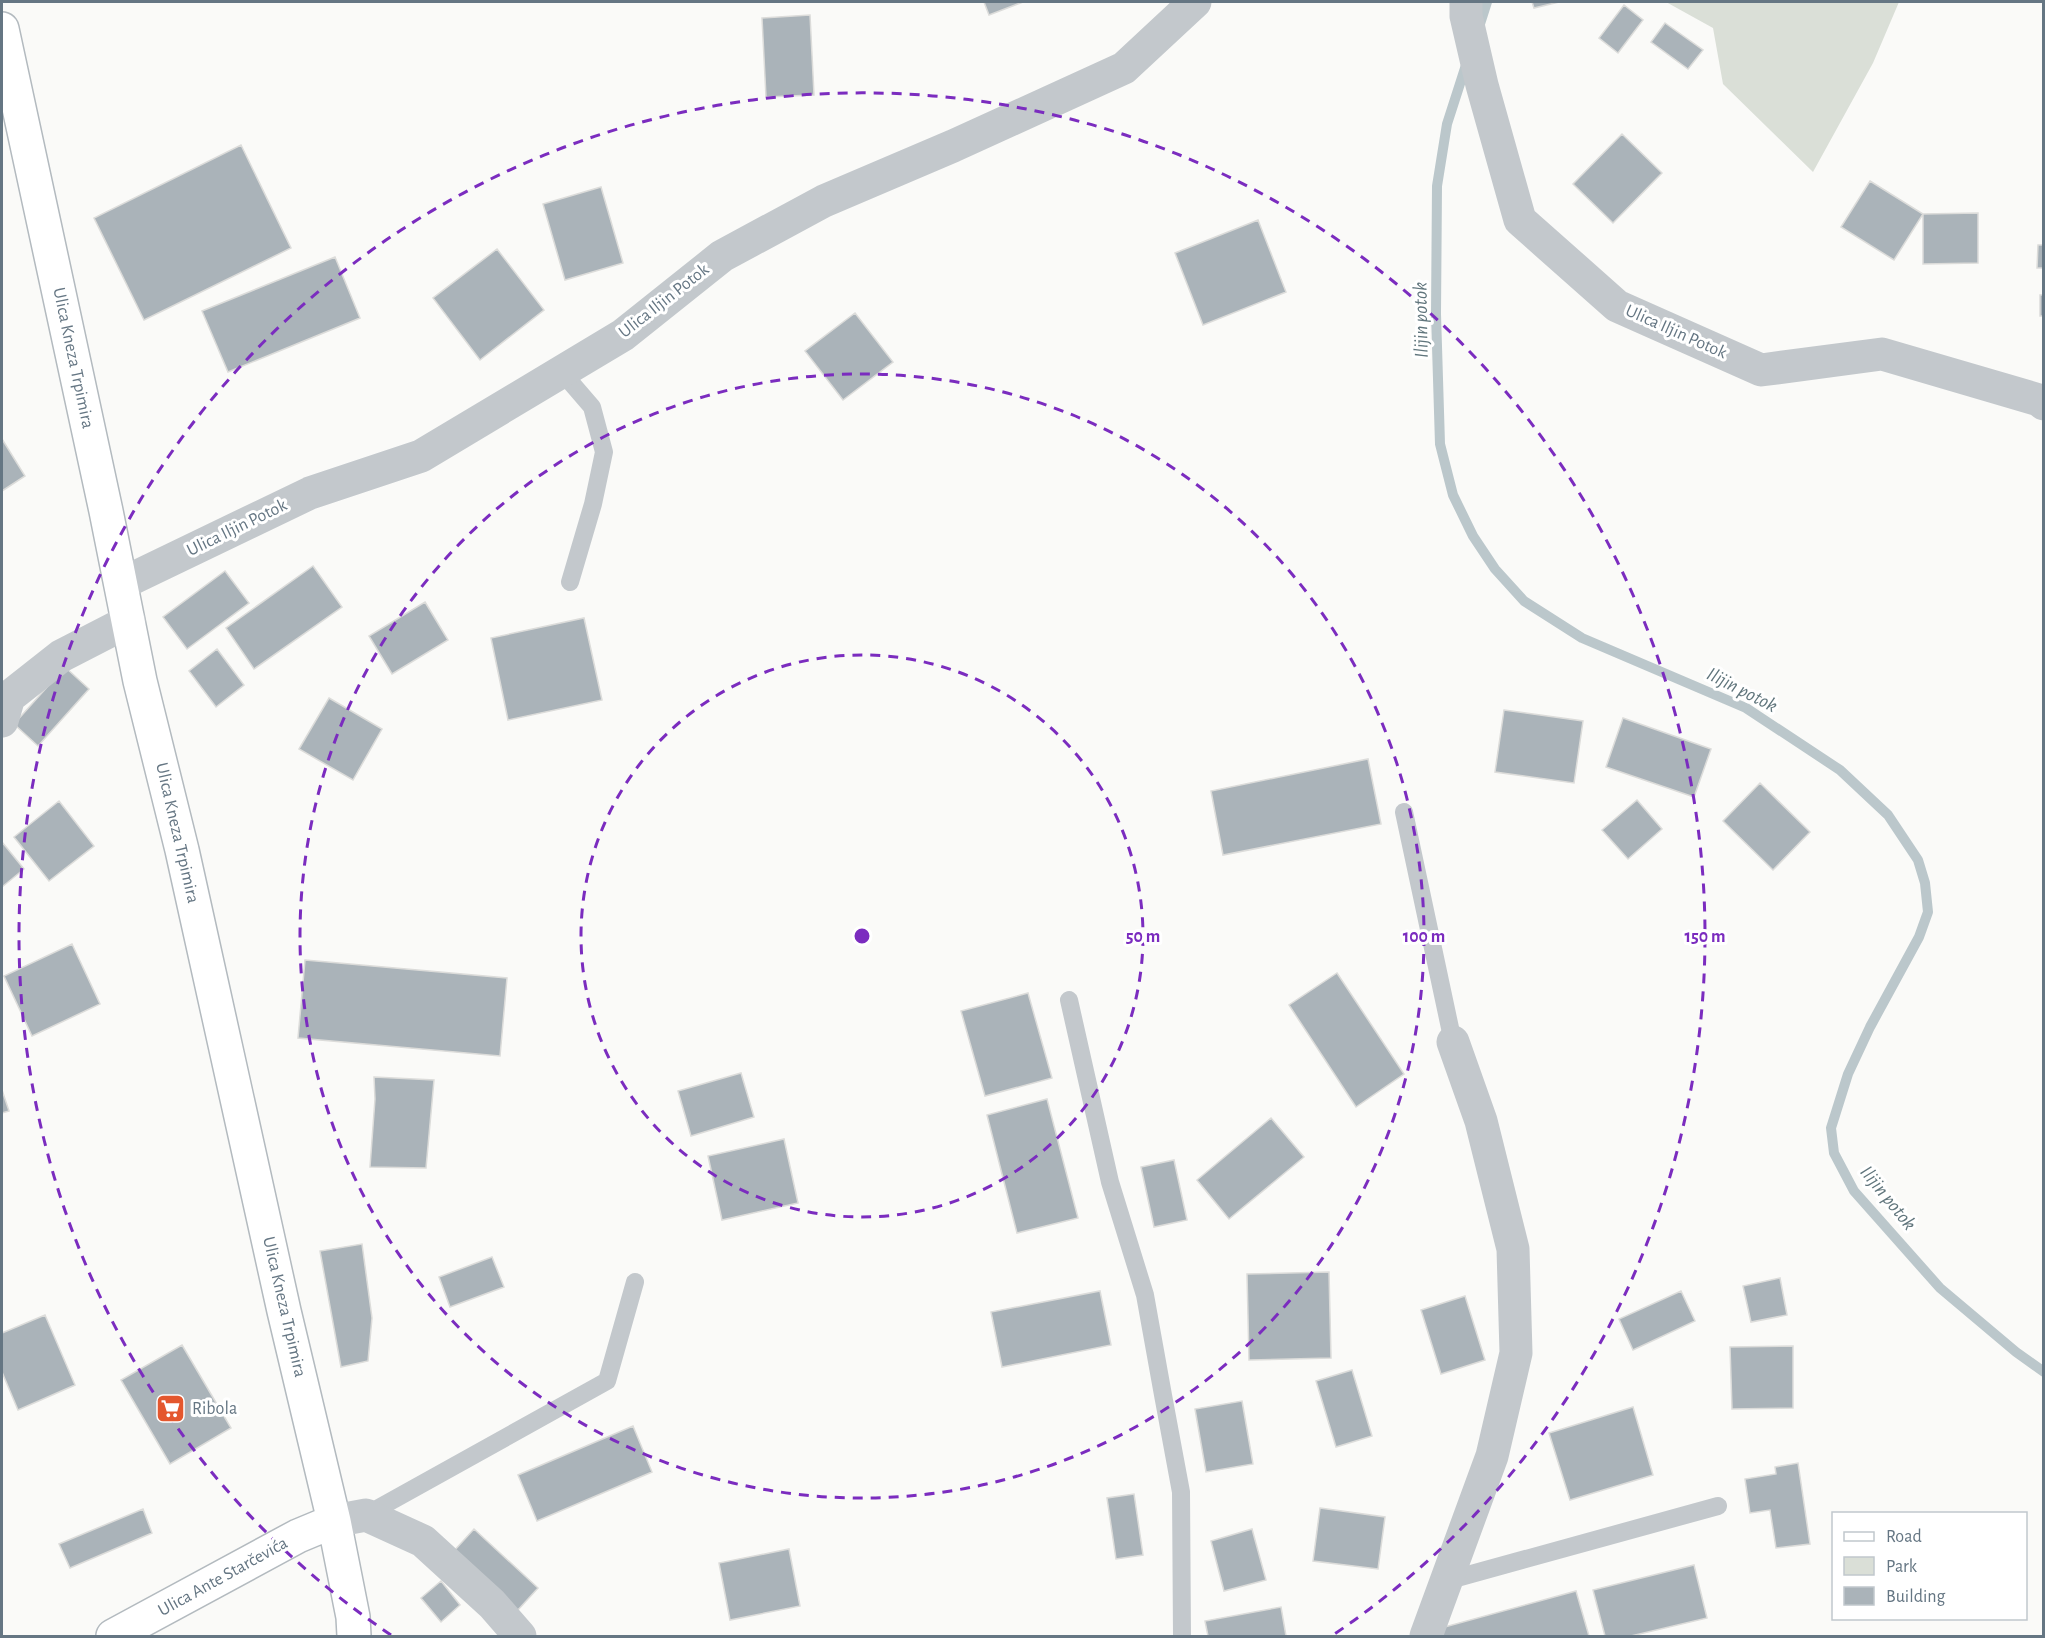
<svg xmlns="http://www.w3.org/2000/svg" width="2045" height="1638" font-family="'Alegreya Sans',sans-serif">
	<rect width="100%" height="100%" fill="#fafaf8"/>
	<path fill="#dadfd7" d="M1666 2H1899L1873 63 1813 172 1723 84 1713 28Z"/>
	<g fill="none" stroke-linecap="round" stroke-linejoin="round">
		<path stroke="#bbc7cb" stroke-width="10" d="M1479 27 1487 2
			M1467 62 1447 124 1437 186 1436 314 1440 444 1453 495 1473 536 1495 569 1524 601 1582 638 1746 708 1840 770 1888 815 1918 860 1925 883 1928 912 1919 937 1870 1027 1848 1074 1831 1128 1834 1153 1854 1191 1940 1288 2016 1352 2044 1372"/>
	</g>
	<path fill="#aab3b9" stroke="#dcdcda" stroke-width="1.5" d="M984 2H1023L989 15Z
		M1532 2H1559L1534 8Z
		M1624 5 1643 20 1618 53 1599 38Z
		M810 15 814 95 766 97 762 18Z
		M1665 23 1703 50 1688 69 1651 42Z
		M1622 134 1662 173 1613 223 1573 184Z
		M241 145 291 248 144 320 94 218Z
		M1870 181 1923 214 1894 260 1841 227Z
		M601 187 623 263 565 280 543 204Z
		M1978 213V263L1923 264V214Z
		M1258 220 1286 292 1203 325 1175 253Z
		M2038 245H2044V268H2037Z
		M497 249 544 310 480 360 433 298Z
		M335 257 360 318 228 372 202 311Z
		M2040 295H2044V316H2040Z
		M855 313 893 362 843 400 805 351Z
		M2 439 25 476 2 491Z
		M313 566 342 607 254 669 226 628Z
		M225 571 249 603 187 649 163 617Z
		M425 602 448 640 392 674 369 636Z
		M584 618 602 700 508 720 491 638Z
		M217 649 244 685 216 707 189 671Z
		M65 667 89 689 38 746 14 724Z
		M329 698 382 729 353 780 299 749Z
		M1504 710 1583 721 1574 783 1495 772Z
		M1623 718 1711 749 1694 797 1606 767Z
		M1368 759 1381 824 1223 855 1211 791Z
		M1760 783 1810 832 1773 870 1723 821Z
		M1637 800 1662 829 1628 859 1602 830Z
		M59 801 94 846 49 881 14 837Z
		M2 842 24 869 2 887Z
		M72 944 100 1004 32 1036 4 976Z
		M305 960 507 978 500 1056 298 1038Z
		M1337 973 1404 1074 1356 1107 1289 1005Z
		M1028 993 1052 1078 985 1096 961 1011Z
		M741 1073 754 1117 691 1136 678 1091Z
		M374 1077 434 1080 426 1168 370 1167 375 1099Z
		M2 1090 9 1111 2 1113Z
		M1047 1099 1078 1218 1017 1233 987 1115Z
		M1271 1118 1304 1157 1229 1219 1197 1180Z
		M784 1139 798 1203 722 1220 708 1156Z
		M1174 1160 1187 1220 1154 1227 1141 1167Z
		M362 1244 372 1318 368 1361 341 1367 320 1251Z
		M492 1257 504 1287 450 1307 439 1277Z
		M1329 1272 1331 1358 1249 1360 1247 1274Z
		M1780 1278 1787 1315 1751 1322 1743 1286Z
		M1100 1291 1111 1345 1002 1367 991 1312Z
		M1681 1291 1695 1321 1633 1350 1619 1319Z
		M1465 1296 1485 1360 1441 1374 1421 1310Z
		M45 1315 75 1385 18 1410 2 1372V1333Z
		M182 1345 231 1428 170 1464 121 1380Z
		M1793 1346V1408L1732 1409 1730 1347Z
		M1352 1370 1372 1436 1336 1447 1316 1381Z
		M1242 1401 1253 1464 1206 1472 1195 1409Z
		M1633 1407 1653 1475 1570 1500 1549 1433Z
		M633 1426 652 1472 537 1521 518 1475Z
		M1798 1463 1810 1544 1776 1548 1770 1510 1750 1513 1745 1479 1776 1474 1775 1467Z
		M1134 1494 1143 1555 1116 1559 1107 1498Z
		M1320 1508 1385 1517 1378 1569 1313 1561Z
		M143 1509 152 1533 70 1568 59 1544Z
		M474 1529 538 1588 517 1611 453 1552Z
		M1252 1529 1266 1580 1224 1591 1211 1541Z
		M789 1549 800 1606 730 1620 719 1563Z
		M1694 1565 1707 1618 1631 1636H1605L1593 1590Z
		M441 1581 460 1605 441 1622 421 1598Z
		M1576 1591 1589 1636H1443L1441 1628Z
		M1281 1607 1286 1636H1208L1205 1621Z"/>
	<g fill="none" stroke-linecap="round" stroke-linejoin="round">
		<defs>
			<path id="secondary" d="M2 29 106 511 140 681 182 850 284 1311 334 1521 353 1617 354 1636
				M113 1636 298 1536 334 1521"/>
		</defs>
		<use href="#secondary" stroke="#b3babf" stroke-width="36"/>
		<path stroke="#c3c8cc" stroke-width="18" d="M561 371 592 407 604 452 593 504 570 582
			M1404 812 1453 1042
			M1069 1000 1110 1182 1145 1295 1163 1395 1181 1492 1182 1636
			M366 1515 607 1381 635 1282
			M1446 1581 1718 1506"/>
		<path stroke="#c3c8cc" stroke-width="33" d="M1466 2V16L1482 85 1520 220 1617 306 1761 370 1882 354 2039 400 2044 404
			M121 584 310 493 421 456 623 335 722 256 824 201 953 146 1124 68 1195 2
			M2 721 9 697 61 656 129 621
			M334 1521 366 1515 423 1541 492 1604 520 1636
			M1426 1636 1492 1456 1516 1353 1513 1249 1481 1121 1453 1042"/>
		<use href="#secondary" stroke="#fff" stroke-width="33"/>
	</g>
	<g fill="none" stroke="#7b2cbf" stroke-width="3" stroke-dasharray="10 8">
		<circle cx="862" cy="936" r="281"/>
		<circle cx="862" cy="936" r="562"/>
		<path d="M391 1635A843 843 0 1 1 1333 1635"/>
	</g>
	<defs>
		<symbol id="supermarket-square" viewBox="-11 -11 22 22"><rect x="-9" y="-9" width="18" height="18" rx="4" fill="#e4572e" stroke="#fff"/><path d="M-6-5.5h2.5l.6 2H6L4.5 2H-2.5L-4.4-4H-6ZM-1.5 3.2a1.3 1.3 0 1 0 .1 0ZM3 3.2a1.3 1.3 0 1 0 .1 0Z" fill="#fff"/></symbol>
	</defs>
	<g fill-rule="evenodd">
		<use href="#supermarket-square" x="154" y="1392" width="33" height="33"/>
	</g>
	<g text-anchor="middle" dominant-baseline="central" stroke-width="6" stroke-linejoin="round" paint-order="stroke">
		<g font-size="18" fill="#657683" stroke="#fff">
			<text transform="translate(664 301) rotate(-38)">Ulica Iljin Potok</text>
			<text transform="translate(1676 332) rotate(24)">Ulica Iljin Potok</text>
			<text transform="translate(73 358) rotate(78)">Ulica Kneza Trpimira</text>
			<text transform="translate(237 528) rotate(-26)">Ulica Iljin Potok</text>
			<text transform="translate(177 833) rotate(77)">Ulica Kneza Trpimira</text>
			<text transform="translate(284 1307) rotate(77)">Ulica Kneza Trpimira</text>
			<text transform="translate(223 1577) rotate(-29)">Ulica Ante Starčevića</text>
		</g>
		<g font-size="18" fill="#657683" stroke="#fff" text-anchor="start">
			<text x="192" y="1409">Ribola</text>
		</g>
		<g font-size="20" font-style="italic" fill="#60757c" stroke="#fff">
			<text transform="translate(1421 320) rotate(-91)">Ilijin potok</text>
			<text transform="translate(1742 690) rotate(27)">Ilijin potok</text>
			<text transform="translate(1888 1198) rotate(51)">Ilijin potok</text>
		</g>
	</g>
	<circle cx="862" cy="936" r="9" fill="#7b2cbf" stroke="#fff" stroke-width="3"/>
	<g font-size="18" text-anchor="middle" font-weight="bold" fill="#7b2cbf" stroke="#fff" stroke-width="6" stroke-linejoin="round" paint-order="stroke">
		<text x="1143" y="942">50 m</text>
		<text x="1424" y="942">100 m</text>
		<text x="1705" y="942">150 m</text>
	</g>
	<rect width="2045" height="1638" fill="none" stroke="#657683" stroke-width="6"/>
	<rect x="1832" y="1512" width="195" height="108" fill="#ffffff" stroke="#c1c8cd" stroke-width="1.5"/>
	<rect x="1844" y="1532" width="30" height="9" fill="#ffffff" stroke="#c1c8cd" stroke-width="1.5"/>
	<text x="1886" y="1542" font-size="18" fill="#657683">Road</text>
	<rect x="1844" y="1557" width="30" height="18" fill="#dadfd7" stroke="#c1c8cd" stroke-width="1.5"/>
	<text x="1886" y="1572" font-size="18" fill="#657683">Park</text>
	<rect x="1844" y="1587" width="30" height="18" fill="#aab3b9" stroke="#c1c8cd" stroke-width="1.5"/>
	<text x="1886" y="1602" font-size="18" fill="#657683">Building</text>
</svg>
